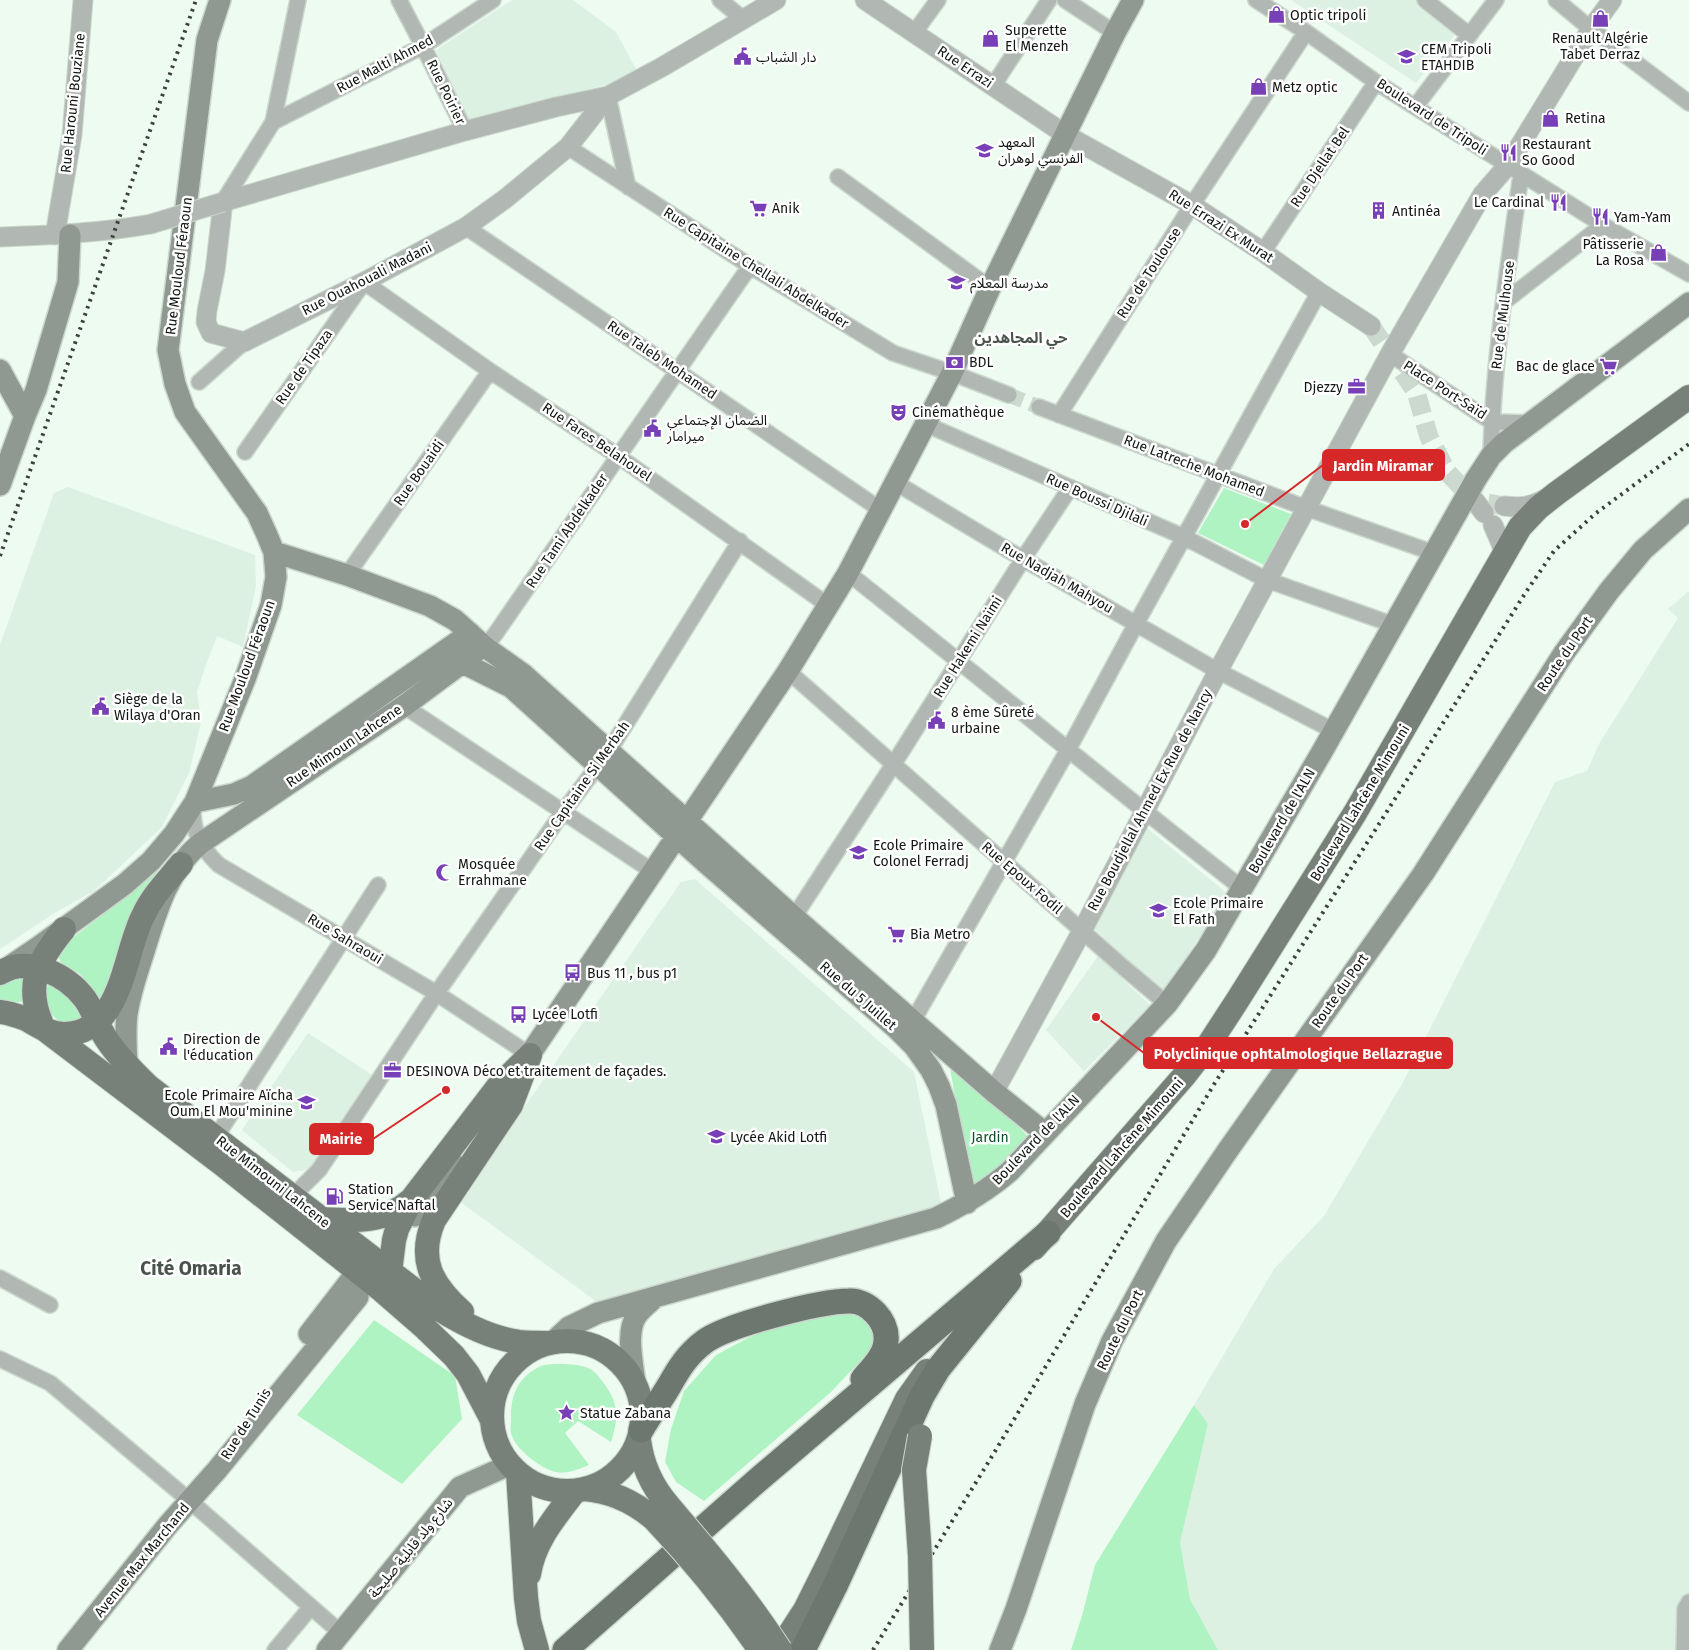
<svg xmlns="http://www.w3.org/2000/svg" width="1689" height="1650" font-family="'Fira Sans','Noto Sans Arabic',sans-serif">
	<rect width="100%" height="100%" fill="#edfbf0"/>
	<path fill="#dcf1e1" d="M512 0H573L616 32 637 71 605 85 468 120 436 50Z
		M1291 0H1417L1457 32 1416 83Z
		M68 487 255 555 256 586 243 647 217 636 207 662 197 692 201 722 189 773 162 827 94 891 56 912 0 949V645L54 493Z
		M1689 591V1650H1218L1190 1599 1180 1542 1188 1498 1208 1425 1194 1405 1274 1269 1324 1216 1403 1082 1555 782 1587 771 1599 744 1678 618 1668 609Z
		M1147 828 1228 894 1162 994 1093 927Z
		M695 879 914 1072 942 1208 597 1302 459 1201 681 882Z
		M1098 956 1150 1005 1084 1071 1046 1030Z
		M308 1033 372 1075 311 1169 293 1172 242 1130Z"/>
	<path fill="#b0f3c2" d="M1224 488 1291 514 1264 565 1198 533Z
		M171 861 105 1000 99 999C93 992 88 983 82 976 74 966 60 971 58 953L69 941Z
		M24 975 27 1001C17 1003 10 1001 0 1001V979Z
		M54 979 87 1019 61 1024 46 1008C46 996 44 986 54 979Z
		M950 1068 1002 1109 1030 1139 975 1188 962 1135Z
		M844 1313C865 1318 874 1321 876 1344L831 1392 704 1501 676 1482 665 1462 671 1429 684 1391 716 1355 744 1340 769 1328 808 1318Z
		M374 1320 455 1376 462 1419 402 1484 297 1415Z
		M558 1364C566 1364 576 1364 585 1367 593 1369 597 1374 602 1381 619 1402 619 1417 611 1442L578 1421 565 1433 589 1465C579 1469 565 1475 555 1472 540 1468 514 1448 511 1433 510 1429 511 1424 511 1421 510 1397 517 1378 539 1367 544 1364 552 1364 558 1364Z
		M1194 1405 1208 1424 1180 1542 1190 1599 1218 1650H1071L1082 1616 1095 1565Z"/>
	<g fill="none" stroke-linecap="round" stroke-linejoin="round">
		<path stroke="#ccd9cf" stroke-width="15" stroke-dasharray="15 8" stroke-linecap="butt" d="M1009 395 1039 407"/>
		<path stroke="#ccd9cf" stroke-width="19" stroke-dasharray="19 9" stroke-linecap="butt" d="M1371 326 1416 392 1429 437 1447 472 1475 501
			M1488 503 1504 506"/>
		<defs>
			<path id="minor" d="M399 0 423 46 465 131
				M720 0 743 19
				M1065 0 1115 33
				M1256 0 1306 32 1376 82 1415 107 1603 225 1689 274
				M1425 0 1468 34
				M1556 0 1591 29 1689 103
				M914 33 938 0
				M993 86 1049 0
				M608 96 628 187
				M1415 107 1496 0
				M273 122 423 46 493 0
				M568 147 750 266 893 353 952 373 1009 395
				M838 177 990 288
				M223 202 273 122 298 0
				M466 227 881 510
				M1263 252 1376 82
				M1504 302 1603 225
				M1390 354 1492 422 1531 423
				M199 382 244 342
				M1039 407 1306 508 1434 553
				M1059 415 1192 205 1306 32
				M925 424 1184 537 1267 580 1394 625
				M245 452 364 282 490 371 618 456 829 606
				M1491 456C1493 362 1508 267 1521 174
				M896 483 1023 559 1218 671 1334 731
				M848 573C980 677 1110 785 1243 889
				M347 575 490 371
				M485 647 496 633 750 266
				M788 671 1123 967 1167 1004
				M404 706 652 871
				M194 804C190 828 202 849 219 865L436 993 530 1055
				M787 924 794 917 893 765 1023 559 1070 488
				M913 1021 1068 750 1136 624 1319 292
				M216 1137 378 885
				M293 1196 319 1170 434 997 563 812 609 751 740 541
				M0 1278 50 1305
				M0 1359 50 1383 190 1501 341 1633
				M275 1650 311 1607
				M1684 1650 1685 1609 1689 1602"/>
			<path id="tertiary" d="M865 0 1066 135 1192 205 1263 252 1319 292 1371 326
				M608 96 568 147 505 199 466 227 364 282 244 342 211 333 206 322 207 311 215 271 223 202 465 131 556 107 608 96 662 67 776 0
				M55 235 72 135 83 0
				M0 237C51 235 101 233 151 224
				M1475 501 1484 513
				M1504 506C1521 508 1530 507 1545 499
				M1493 525 1502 546 1503 558
				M994 1092 1082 931 1218 671 1390 354 1482 195 1508 165 1591 29 1612 0"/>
			<path id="secondary" d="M0 370 25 416
				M0 485 25 416 36 390 68 282 70 235
				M274 552 347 575 430 606 455 620 485 647 523 674 794 917 994 1092 1045 1133
				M463 663 511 687 705 862 896 1028 914 1046 931 1070 939 1086 946 1105 967 1203
				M195 802 234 794 252 786 470 633
				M3 971 37 948 125 884 151 861 174 834 195 802 245 679 271 605 276 577 275 564 274 552 267 535 257 513 185 412 175 384 168 350 207 40 220 0
				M127 1064C126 1047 125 1030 127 1014 130 995 136 976 142 958 155 917 166 871 201 843L404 706 474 654
				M520 1069 788 671 848 573 952 373 990 288 1115 33 1133 0
				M415 1216 453 1163
				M309 1334 357 1272 364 1269H373
				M554 1341 569 1327 598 1313 936 1218C963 1205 987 1191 1010 1171L1167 1004 1206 950 1323 750 1476 479 1491 456 1504 443 1689 303
				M635 1383C633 1365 625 1331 637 1315 641 1309 648 1304 654 1298
				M68 1650 168 1525 217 1470 358 1297
				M327 1650 460 1487 509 1465
				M1000 1650 1016 1609 1085 1404 1112 1341 1166 1241 1228 1150 1423 874 1564 653 1609 591 1643 550 1689 509"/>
			<path id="primary" d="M64 929C36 963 24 987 44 1029L222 1164 379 1288 425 1328 454 1356 468 1374 491 1418
				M0 973C28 955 67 975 85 999 94 1012 98 1027 107 1040 118 1057 134 1072 148 1086L439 1309C463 1324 490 1338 519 1342 528 1343 538 1343 547 1343
				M0 1012C9 1013 18 1016 26 1019 39 1026 49 1034 64 1034 123 1033 123 955 143 916 152 896 167 881 181 864
				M322 1219C354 1221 385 1223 411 1200
				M1034 1248 1184 1076 1209 1044 1237 1001 1355 813 1520 527 1538 508 1557 493 1689 397
				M383 1282 390 1272 394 1240 397 1229 412 1199 497 1088 526 1059
				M462 1312C432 1285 417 1260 434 1220L511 1105 530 1055
				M492 1416a75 75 0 1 1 150 0a75 75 0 1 1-150 0Z
				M639 1440C642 1465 651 1485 668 1505
				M518 1473 526 1598 529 1621 537 1650
				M584 1489C611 1491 633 1501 654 1519
				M529 1574C534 1541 556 1516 575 1491
				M779 1650 805 1610 829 1562 907 1399 927 1371"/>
			<path id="trunk" d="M641 1430C650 1415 660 1401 669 1386 679 1368 688 1354 704 1342 726 1325 821 1301 849 1301 868 1300 888 1321 886 1341 885 1356 872 1368 863 1379
				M565 1650 759 1479 1048 1233
				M803 1650 835 1586 922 1396 938 1369 1009 1281"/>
		</defs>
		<use href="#minor" stroke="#cad7cd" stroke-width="18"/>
		<use href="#tertiary" stroke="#cad7cd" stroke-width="21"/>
		<use href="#secondary" stroke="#cad7cd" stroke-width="24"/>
		<use href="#primary" stroke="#cad7cd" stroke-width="26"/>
		<use href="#trunk" stroke="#cad7cd" stroke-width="28"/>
		<use href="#minor" stroke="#b1b7b2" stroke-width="15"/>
		<use href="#tertiary" stroke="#b1b7b2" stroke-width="19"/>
		<use href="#secondary" stroke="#8f9891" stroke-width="21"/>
		<use href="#primary" stroke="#778179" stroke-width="24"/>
		<use href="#trunk" stroke="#6c786f" stroke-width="25"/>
		<path stroke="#3b413c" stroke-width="4" stroke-dasharray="2.5 5" stroke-linecap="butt" d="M0 556 196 0
			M873 1650 994 1453 1213 1086 1526 592 1554 551 1595 514 1689 444"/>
		<defs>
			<path id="tertiary-bridge" d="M151 224 223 202"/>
			<path id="primary-bridge" d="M920 1436 914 1470 920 1556 922 1650
				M668 1505C708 1552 747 1598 780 1650
				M654 1519C693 1560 728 1603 760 1650"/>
		</defs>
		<use href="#tertiary-bridge" stroke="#cad7cd" stroke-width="21" stroke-linecap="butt"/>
		<use href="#primary-bridge" stroke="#cad7cd" stroke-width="26" stroke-linecap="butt"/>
		<use href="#tertiary-bridge" stroke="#b1b7b2" stroke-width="19"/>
		<use href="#primary-bridge" stroke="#778179" stroke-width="24"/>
	</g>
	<defs>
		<symbol id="shop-bare" viewBox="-9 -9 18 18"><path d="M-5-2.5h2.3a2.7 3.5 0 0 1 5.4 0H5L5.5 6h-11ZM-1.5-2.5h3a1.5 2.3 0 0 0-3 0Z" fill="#7840b6" stroke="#fff" stroke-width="2.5" paint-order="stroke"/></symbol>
		<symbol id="civic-bare" viewBox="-9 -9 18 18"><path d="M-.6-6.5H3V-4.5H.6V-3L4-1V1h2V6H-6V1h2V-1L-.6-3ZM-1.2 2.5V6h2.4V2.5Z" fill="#7840b6" stroke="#fff" stroke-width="2.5" paint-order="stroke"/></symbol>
		<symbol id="school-bare" viewBox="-9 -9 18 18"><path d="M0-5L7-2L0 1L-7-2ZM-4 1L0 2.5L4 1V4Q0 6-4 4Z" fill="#7840b6" stroke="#fff" stroke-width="2.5" paint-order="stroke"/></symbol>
		<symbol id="university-bare" viewBox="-9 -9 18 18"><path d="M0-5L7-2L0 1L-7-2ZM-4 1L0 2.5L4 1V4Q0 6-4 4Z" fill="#7840b6" stroke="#fff" stroke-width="2.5" paint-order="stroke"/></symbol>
		<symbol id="restaurant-bare" viewBox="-9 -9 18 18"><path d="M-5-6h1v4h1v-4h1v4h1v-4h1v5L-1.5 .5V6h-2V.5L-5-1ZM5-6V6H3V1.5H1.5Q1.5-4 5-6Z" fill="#7840b6" stroke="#fff" stroke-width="2.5" paint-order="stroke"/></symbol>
		<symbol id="supermarket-bare" viewBox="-9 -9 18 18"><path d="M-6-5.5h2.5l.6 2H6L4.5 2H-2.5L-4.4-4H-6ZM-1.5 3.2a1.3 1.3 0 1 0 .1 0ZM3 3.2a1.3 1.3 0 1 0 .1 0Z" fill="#7840b6" stroke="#fff" stroke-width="2.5" paint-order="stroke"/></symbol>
		<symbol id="building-bare" viewBox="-9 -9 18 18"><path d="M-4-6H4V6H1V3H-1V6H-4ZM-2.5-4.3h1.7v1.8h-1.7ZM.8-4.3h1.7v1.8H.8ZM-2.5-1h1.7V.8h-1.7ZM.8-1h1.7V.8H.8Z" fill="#7840b6" stroke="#fff" stroke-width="2.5" paint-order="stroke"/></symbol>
		<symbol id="bank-bare" viewBox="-9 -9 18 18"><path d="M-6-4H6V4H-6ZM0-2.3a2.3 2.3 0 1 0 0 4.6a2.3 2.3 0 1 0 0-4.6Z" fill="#7840b6" stroke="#fff" stroke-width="2.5" paint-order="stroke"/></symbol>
		<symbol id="office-bare" viewBox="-9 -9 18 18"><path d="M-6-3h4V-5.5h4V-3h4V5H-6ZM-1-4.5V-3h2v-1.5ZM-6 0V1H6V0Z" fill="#7840b6" stroke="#fff" stroke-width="2.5" paint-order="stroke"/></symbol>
		<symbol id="theatre-bare" viewBox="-9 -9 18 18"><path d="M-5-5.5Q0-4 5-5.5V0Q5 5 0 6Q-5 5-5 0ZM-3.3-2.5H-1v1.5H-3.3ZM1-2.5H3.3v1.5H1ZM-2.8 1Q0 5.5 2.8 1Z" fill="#7840b6" stroke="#fff" stroke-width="2.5" paint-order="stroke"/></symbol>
		<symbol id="mosque-bare" viewBox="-9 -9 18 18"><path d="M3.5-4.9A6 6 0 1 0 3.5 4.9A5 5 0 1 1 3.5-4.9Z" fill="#7840b6" stroke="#fff" stroke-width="2.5" paint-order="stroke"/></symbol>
		<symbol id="bus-bare" viewBox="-9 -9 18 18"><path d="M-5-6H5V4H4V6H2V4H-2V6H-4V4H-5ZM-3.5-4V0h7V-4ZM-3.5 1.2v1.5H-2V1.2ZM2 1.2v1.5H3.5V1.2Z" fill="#7840b6" stroke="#fff" stroke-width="2.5" paint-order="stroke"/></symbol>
		<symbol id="fuel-bare" viewBox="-9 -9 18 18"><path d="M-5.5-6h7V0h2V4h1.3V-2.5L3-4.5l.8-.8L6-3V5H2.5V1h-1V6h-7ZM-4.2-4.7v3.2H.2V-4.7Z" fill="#7840b6" stroke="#fff" stroke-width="2.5" paint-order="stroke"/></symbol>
		<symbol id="sight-bare" viewBox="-9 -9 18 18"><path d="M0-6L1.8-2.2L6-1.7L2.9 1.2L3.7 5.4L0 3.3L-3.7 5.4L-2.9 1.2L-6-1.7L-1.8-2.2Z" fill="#7840b6" stroke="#fff" stroke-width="2.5" paint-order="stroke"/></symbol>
	</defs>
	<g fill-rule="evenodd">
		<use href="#shop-bare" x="1264" y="2" width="25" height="25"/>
		<use href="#shop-bare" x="1588" y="6" width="25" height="25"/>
		<use href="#shop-bare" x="978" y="26" width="25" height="25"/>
		<use href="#civic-bare" x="730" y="44" width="25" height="25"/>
		<use href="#school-bare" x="1394" y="44" width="25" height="25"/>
		<use href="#shop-bare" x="1246" y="74" width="25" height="25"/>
		<use href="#shop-bare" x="1538" y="106" width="25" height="25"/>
		<use href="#university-bare" x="972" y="138" width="25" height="25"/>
		<use href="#restaurant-bare" x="1496" y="140" width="25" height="25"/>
		<use href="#restaurant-bare" x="1546" y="190" width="25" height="25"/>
		<use href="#supermarket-bare" x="746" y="196" width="25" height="25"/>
		<use href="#building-bare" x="1366" y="198" width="25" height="25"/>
		<use href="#restaurant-bare" x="1588" y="204" width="25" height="25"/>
		<use href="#shop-bare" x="1646" y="240" width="25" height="25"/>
		<use href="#school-bare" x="944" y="270" width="25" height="25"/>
		<use href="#bank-bare" x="942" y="350" width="25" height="25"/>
		<use href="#supermarket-bare" x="1596" y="354" width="25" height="25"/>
		<use href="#office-bare" x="1344" y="374" width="25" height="25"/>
		<use href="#theatre-bare" x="886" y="400" width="25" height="25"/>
		<use href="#civic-bare" x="640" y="416" width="25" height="25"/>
		<use href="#civic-bare" x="88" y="694" width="25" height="25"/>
		<use href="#civic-bare" x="924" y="708" width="25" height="25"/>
		<use href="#school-bare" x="846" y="840" width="25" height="25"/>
		<use href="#mosque-bare" x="432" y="860" width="25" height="25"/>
		<use href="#school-bare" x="1146" y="898" width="25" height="25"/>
		<use href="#supermarket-bare" x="884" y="922" width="25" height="25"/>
		<use href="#bus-bare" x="560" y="960" width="25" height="25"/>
		<use href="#bus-bare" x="506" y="1002" width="25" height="25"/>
		<use href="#civic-bare" x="156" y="1034" width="25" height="25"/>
		<use href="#office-bare" x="380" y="1058" width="25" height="25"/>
		<use href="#school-bare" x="294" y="1090" width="25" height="25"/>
		<use href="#school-bare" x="704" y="1124" width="25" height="25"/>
		<use href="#fuel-bare" x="322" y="1184" width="25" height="25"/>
		<use href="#sight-bare" x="554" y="1400" width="25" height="25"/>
	</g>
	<g text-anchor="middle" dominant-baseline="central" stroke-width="5" stroke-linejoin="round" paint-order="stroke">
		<g font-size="14" fill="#121713" stroke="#fff" text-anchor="start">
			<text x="1290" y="15">Optic tripoli</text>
			<text x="1005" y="30">Superette<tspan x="1005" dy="16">El Menzeh</tspan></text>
			<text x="1600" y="38" text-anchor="middle">Renault Algérie<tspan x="1600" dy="16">Tabet Derraz</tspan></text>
			<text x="1421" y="49">CEM Tripoli<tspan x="1421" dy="16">ETAHDIB</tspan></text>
			<text x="756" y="57">دار الشباب</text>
			<text x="1272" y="87">Metz optic</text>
			<text x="1565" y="118">Retina</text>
			<text x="998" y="142">المعهد<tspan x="998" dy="16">الفرنسي لوهران</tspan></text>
			<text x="1522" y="144">Restaurant<tspan x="1522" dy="16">So Good</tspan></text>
			<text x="1544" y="202" text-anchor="end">Le Cardinal</text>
			<text x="772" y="208">Anik</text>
			<text x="1392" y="211">Antinéa</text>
			<text x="1614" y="217">Yam-Yam</text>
			<text x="1644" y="244" text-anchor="end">Pâtisserie<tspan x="1644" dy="16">La Rosa</tspan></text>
			<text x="970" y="283">مدرسة المعلام</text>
			<text x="969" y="362">BDL</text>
			<text x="1595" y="366" text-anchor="end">Bac de glace</text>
			<text x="1343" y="387" text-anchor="end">Djezzy</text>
			<text x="912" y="412">Cinémathèque</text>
			<text x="667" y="420">الضمان الإجتماعي<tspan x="667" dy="16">ميرامار</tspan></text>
			<text x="114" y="699">Siège de la<tspan x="114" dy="16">Wilaya d'Oran</tspan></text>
			<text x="951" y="712">8 ème Sûreté<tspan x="951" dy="16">urbaine</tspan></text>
			<text x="873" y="845">Ecole Primaire<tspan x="873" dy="16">Colonel Ferradj</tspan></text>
			<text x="458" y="864">Mosquée<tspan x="458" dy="16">Errahmane</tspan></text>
			<text x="1173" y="903">Ecole Primaire<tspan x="1173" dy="16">El Fath</tspan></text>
			<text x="910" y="934">Bia Metro</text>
			<text x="587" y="973">Bus 11 , bus p1</text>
			<text x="532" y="1014">Lycée Lotfi</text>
			<text x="183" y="1039">Direction de<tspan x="183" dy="16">l'éducation</tspan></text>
			<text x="406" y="1071">DESINOVA Déco et traitement de façades.</text>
			<text x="293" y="1095" text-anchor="end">Ecole Primaire Aïcha<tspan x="293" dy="16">Oum El Mou'minine</tspan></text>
			<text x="730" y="1137">Lycée Akid Lotfi</text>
			<text x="348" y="1189">Station<tspan x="348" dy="16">Service Naftal</tspan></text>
			<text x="580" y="1413">Statue Zabana</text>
		</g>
		<g font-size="14" fill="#121713" stroke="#fff">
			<text transform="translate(385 64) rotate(-28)">Rue Malti Ahmed</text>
			<text transform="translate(965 67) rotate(34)">Rue Errazi</text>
			<text transform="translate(446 92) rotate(64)">Rue Poirier</text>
			<text transform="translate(73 103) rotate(-84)">Rue Harouni Bouziane</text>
			<text transform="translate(1432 117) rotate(33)">Boulevard de Tripoli</text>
			<text transform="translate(1320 167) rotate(-56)">Rue Djellat Bel</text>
			<text transform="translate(1221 226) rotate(33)">Rue Errazi Ex Murat</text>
			<text transform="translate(179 266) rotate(-83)">Rue Mouloud Féraoun</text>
			<text transform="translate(756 268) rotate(32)">Rue Capitaine Chellali Abdelkader</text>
			<text transform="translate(1149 273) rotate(-57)">Rue de Toulouse</text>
			<text transform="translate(367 279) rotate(-27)">Rue Ouahouali Madani</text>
			<text transform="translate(1503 315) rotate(-83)">Rue de Mulhouse</text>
			<text transform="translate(662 360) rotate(34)">Rue Taleb Mohamed</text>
			<text transform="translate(304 367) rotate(-55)">Rue de Tipaza</text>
			<text transform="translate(1445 390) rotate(33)">Place Port-Saïd</text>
			<text transform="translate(597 442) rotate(34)">Rue Fares Belahouel</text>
			<text transform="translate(1194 466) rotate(21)">Rue Latreche Mohamed</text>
			<text transform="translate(419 473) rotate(-55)">Rue Bouaidi</text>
			<text transform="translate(1097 500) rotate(24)">Rue Boussi Djilali</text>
			<text transform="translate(567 531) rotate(-56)">Rue Tami Abdelkader</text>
			<text transform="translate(1057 578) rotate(30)">Rue Nadjah Mahyou</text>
			<text transform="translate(968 647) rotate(-58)">Rue Hakemi Naïmi</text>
			<text transform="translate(1565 654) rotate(-56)">Route du Port</text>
			<text transform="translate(247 666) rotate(-70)">Rue Mouloud Féraoun</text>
			<text transform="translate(344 746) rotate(-34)">Rue Mimoun Lahcene</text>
			<text transform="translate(582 786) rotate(-55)">Rue Capitaine Si Merbah</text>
			<text transform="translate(1150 800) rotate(-62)">Rue Boudjellal Ahmed Ex Rue de Nancy</text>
			<text transform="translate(1360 803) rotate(-59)">Boulevard Lahcène Mimouni</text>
			<text transform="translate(1282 821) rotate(-60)">Boulevard de l'ALN</text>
			<text transform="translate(1022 878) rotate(41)">Rue Epoux Fodil</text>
			<text transform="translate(345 939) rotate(31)">Rue Sahraoui</text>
			<text transform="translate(1340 991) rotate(-55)">Route du Port</text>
			<text transform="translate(858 996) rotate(41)">Rue du 5 Juillet</text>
			<text transform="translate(1036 1140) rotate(-46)">Boulevard de l'ALN</text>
			<text transform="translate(1122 1148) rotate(-49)">Boulevard Lahcène Mimouni</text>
			<text transform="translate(273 1182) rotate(38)">Rue Mimouni Lahcene</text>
			<text transform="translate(1120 1330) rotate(-64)">Route du Port</text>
			<text transform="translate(246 1424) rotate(-58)">Rue de Tunis</text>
			<text transform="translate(411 1548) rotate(-51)">شارع ولد قابلية صليحة</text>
			<text transform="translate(142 1560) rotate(-51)">Avenue Max Marchand</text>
		</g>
		<g font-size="14" fill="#104c28" stroke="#fff">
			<text x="990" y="1137">Jardin</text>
		</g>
		<g font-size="15" font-weight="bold" fill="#48544b" stroke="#fff">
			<text x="1021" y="338">حي المجاهدين</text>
		</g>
		<g font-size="19" font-weight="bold" fill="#48544b" stroke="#fff">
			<text x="191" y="1268">Cité Omaria</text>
		</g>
	</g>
	<path fill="none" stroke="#d62828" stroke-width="2" d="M1245 524L1323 465M1096 1017L1144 1053M446 1090L373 1139"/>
	<g fill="#d62828" stroke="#fff" stroke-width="2">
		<circle cx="1245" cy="524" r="5"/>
		<circle cx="1096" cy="1017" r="5"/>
		<circle cx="446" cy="1090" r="5"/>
	</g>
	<g fill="#d62828" stroke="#d62828" stroke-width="2">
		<rect x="1323" y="450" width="121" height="30" rx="5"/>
		<rect x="1144" y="1038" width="308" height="30" rx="5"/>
		<rect x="310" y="1124" width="63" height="30" rx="5"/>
	</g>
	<g font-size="15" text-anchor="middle" font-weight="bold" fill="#fff">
		<text x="1383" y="471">Jardin Miramar</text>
		<text x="1298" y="1059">Polyclinique ophtalmologique Bellazrague</text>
		<text x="341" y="1144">Mairie</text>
	</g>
</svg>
